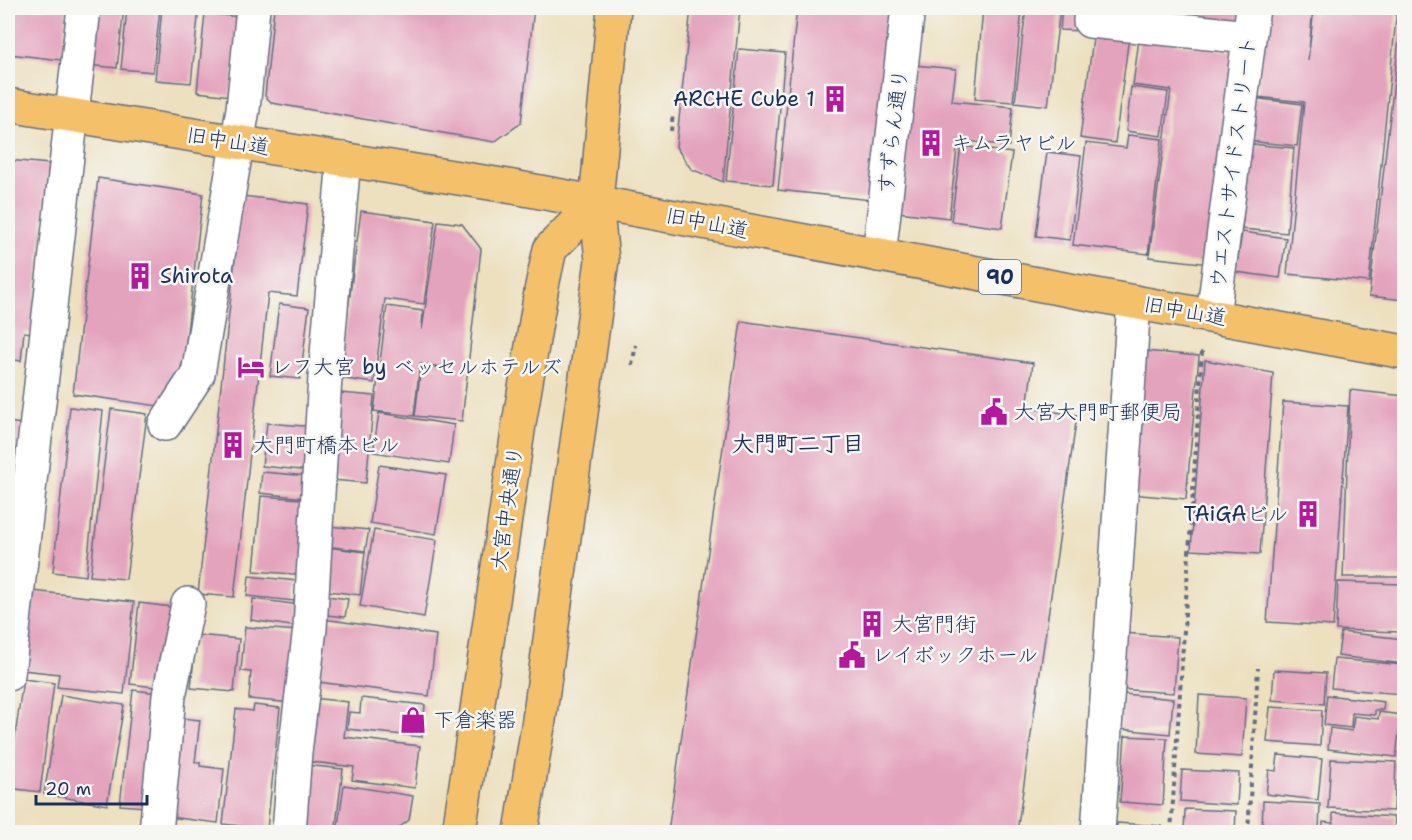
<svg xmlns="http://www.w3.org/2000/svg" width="1412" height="840" font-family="'Shantell Sans','Klee One',sans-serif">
	<rect width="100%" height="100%" fill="#f6f6f2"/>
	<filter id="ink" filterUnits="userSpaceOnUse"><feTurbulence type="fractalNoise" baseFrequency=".0167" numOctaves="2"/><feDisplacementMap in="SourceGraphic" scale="12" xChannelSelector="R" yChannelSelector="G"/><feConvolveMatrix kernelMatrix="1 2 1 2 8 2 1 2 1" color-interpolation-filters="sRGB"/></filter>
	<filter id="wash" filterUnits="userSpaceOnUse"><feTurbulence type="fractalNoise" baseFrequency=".008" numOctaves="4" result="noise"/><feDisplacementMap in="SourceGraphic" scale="24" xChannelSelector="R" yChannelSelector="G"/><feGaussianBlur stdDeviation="1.35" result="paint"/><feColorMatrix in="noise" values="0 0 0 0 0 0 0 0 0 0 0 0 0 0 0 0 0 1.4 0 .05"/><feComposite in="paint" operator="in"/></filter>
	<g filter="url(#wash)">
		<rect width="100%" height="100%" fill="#ece0bf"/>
		<g id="blocks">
			<path fill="#e4a3bd" d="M14 8H67L61 60 9 54Z
				M93 8H124L117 68 87 65Z
				M127 8H160L153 72 121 69Z
				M162 8H199L191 83 155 80Z
				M274 8H534L521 123 494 142 272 103 265 96Z
				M691 8H740L723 182 691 169 676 147Z
				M797 8H892L871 200 778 190Z
				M983 8H1022L1013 102 975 99Z
				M1026 8H1060L1048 106 1015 102Z
				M1062 8H1085L1083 31 1060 30Z
				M1101 8H1243L1242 24Z
				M1266 8H1313L1308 61 1314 8H1397L1369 282 1287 274 1304 102 1257 97Z
				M205 13 239 17 231 96 197 92Z
				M1401 22H1404V300L1369 296Z
				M1094 31 1129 36 1115 143 1080 138Z
				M1139 39 1237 52 1210 264 1149 257 1171 90 1133 85Z
				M739 49 785 53 773 185 726 181Z
				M914 65 956 69 952 101 1013 107 1009 146 958 140 949 218 898 212Z
				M1131 87 1168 92 1162 136 1126 131Z
				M1253 98 1302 104 1297 146 1248 141Z
				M1128 135 1162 139 1148 254 1073 245 1086 143 1126 148Z
				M1250 144 1294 148 1287 233 1242 229Z
				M961 146 1012 153 1002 228 951 221Z
				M1047 152 1081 156 1070 240 1036 236Z
				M8 160 49 164 32 333 24 332 21 361 8 359Z
				M98 178 203 194 184 359 166 407 73 394Z
				M242 196 308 204 297 296 268 293 234 597 198 594Z
				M361 211 435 221 424 304 385 299 374 383 339 378Z
				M438 221 462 224 481 249 462 421 415 416 421 366 450 368 420 364 414 416 374 411 387 306 423 311 422 330Z
				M1242 232 1286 238 1280 278 1236 272Z
				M279 304 309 308 300 379 270 376Z
				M741 321 1033 363 1027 408 1077 415 1017 832H668Z
				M1144 351 1199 356 1186 499 1130 494Z
				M1205 360 1273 373 1260 554 1191 550Z
				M1350 390 1404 396V577H1343Z
				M340 393 374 396 366 483 332 480Z
				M1283 402 1348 406 1333 626 1267 622Z
				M70 407 103 411 86 576 53 572Z
				M111 409 147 414 126 579 90 576Z
				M379 413 454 425 449 464 373 452Z
				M8 422 21 424 16 466 8 465Z
				M267 423 316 427 311 471 262 466Z
				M379 465 446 475 436 534 370 523Z
				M8 471 16 472 9 527H8Z
				M262 472 308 476 305 498 260 493Z
				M261 496 313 500 306 575 254 571Z
				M328 526 369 530 365 551 326 546Z
				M374 530 437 540 424 617 360 606Z
				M327 547 365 552 360 595 321 590Z
				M249 576 297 581 294 601 247 596Z
				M1338 582 1402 584 1401 632 1336 630Z
				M32 591 134 602 124 694 57 687 59 674 23 670Z
				M320 595 348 599 345 617 318 614Z
				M253 599 301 605 298 627 251 620Z
				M139 603 172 607 164 688 130 684Z
				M316 618 436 635 429 696 310 681Z
				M245 627 299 631 292 703 249 699 251 672 241 671Z
				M1341 632 1404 639V664L1338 656Z
				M1122 633 1178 637 1174 693 1118 689Z
				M196 635 239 639 234 692 191 688Z
				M1334 659 1404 665 1402 694 1331 688Z
				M1274 670 1326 673 1324 704 1272 700Z
				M23 679 54 683 40 792 8 788Z
				M133 690 159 693 145 807 120 805Z
				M1124 694 1173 699 1170 734 1120 729Z
				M61 695 124 705 107 805 44 794Z
				M1199 695 1246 698 1242 757 1196 754Z
				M1327 695 1384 702 1383 710H1375V715L1352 713 1351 728 1324 725Z
				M312 698 348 702 344 737 420 746 415 788 352 780 354 767 304 761Z
				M361 698 425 705 422 737 347 729 349 712 360 713Z
				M254 705 280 708 267 829 223 824 236 709 253 711Z
				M1270 707 1322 710 1320 746 1267 742Z
				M1379 712 1401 715 1396 757 1328 749 1330 728 1352 731 1354 716 1378 719Z
				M181 718 200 720 195 762H200V766L224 769 218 823 169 817Z
				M1125 736 1167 738 1163 805 1120 802Z
				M1278 755 1322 759 1318 800 1266 794 1269 770 1276 771Z
				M1331 759 1396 762 1394 811 1328 808Z
				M304 765 343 769 335 832H295Z
				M1182 770 1239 773 1237 805 1180 801Z
				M344 785 413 796 409 820 393 832H337Z
				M1263 801 1320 804 1319 832H1262Z
				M1185 809 1236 811 1235 832H1184Z
				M1333 813 1395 817 1394 832H1323V822L1333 823Z
				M1117 823 1162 826 1161 832H1116Z"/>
		</g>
	</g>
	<g filter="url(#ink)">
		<use href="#blocks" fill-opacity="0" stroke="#646d80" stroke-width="1.5"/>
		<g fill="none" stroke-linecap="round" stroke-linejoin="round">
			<defs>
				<path id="minor" d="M1091 8 1090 21 1249 37
					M879 255 908 8
					M1213 316 1253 8
					M165 424 198 374 243 109 253 8
					M8 674 84 8
					M156 832 169 696 188 604
					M289 832 295 752 310 628 325 377 344 159
					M1098 832 1134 302"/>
				<path id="major" d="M8 105 502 185 1404 352
					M459 832 519 424 542 286 550 249 596 202
					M521 832 539 720 602 260 596 202 614 8"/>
			</defs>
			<use href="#minor" stroke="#646d80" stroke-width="36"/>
			<use href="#major" stroke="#646d80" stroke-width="36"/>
			<path stroke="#646d80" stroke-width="4" stroke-dasharray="4.5 4.5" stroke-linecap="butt" d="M671 131 673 114
				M632 365 636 345
				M1171 832 1202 351
				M1248 832 1258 668"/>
			<use href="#minor" stroke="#fff" stroke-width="33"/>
			<use href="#major" stroke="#f4c16a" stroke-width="33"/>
		</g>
	</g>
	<defs>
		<symbol id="building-bare" viewBox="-9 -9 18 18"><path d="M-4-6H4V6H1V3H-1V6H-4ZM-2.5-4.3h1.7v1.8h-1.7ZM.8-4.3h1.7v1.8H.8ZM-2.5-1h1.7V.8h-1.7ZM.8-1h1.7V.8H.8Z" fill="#b5179e" stroke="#f6f6f2" stroke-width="2.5" paint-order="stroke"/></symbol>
		<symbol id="hotel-bare" viewBox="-9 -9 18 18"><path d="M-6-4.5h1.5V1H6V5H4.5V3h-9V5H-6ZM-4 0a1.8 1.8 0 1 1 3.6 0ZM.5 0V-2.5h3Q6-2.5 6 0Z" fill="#b5179e" stroke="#f6f6f2" stroke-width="2.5" paint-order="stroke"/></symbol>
		<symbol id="civic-bare" viewBox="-9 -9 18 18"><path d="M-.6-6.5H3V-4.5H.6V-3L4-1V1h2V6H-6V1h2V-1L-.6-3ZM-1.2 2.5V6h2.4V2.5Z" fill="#b5179e" stroke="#f6f6f2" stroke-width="2.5" paint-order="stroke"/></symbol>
		<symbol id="shop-bare" viewBox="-9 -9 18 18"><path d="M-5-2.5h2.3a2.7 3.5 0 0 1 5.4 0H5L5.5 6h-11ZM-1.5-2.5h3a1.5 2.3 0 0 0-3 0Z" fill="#b5179e" stroke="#f6f6f2" stroke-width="2.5" paint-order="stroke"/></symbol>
	</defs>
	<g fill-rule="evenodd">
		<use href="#building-bare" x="816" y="80" width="38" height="38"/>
		<use href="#building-bare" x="912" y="124" width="38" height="38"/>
		<use href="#building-bare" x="121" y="257" width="38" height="38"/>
		<use href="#hotel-bare" x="232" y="348" width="38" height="38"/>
		<use href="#civic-bare" x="975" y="393" width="38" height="38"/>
		<use href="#building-bare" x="214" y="426" width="38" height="38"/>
		<use href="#building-bare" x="1289" y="495" width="38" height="38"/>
		<use href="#building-bare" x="853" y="605" width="38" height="38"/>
		<use href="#civic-bare" x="833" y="636" width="38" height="38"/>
		<use href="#shop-bare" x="394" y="701" width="38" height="38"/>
	</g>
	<g text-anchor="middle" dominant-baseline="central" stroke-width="5" stroke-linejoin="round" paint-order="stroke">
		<rect fill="#f6f6f2" stroke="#5d6b8a" stroke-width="1.5" x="979" y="260" width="42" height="34" rx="4.5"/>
		<g font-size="20" font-weight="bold" fill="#1b2f5e">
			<text x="1000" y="277">90</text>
		</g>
		<g font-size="21" fill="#1b2f5e" stroke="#f6f6f2" text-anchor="start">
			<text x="815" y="99" text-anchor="end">ARCHE Cube 1</text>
			<text x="951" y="143">キムラヤビル</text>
			<text x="160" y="276">Shirota</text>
			<text x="271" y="367">レフ大宮 by ベッセルホテルズ</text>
			<text x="1014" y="412">大宮大門町郵便局</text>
			<text x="253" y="445">大門町橋本ビル</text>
			<text x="1288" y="514" text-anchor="end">TAiGAビル</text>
			<text x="892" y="624">大宮門街</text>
			<text x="872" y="655">レイボックホール</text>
			<text x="433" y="720">下倉楽器</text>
		</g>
		<g font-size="21" fill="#1b2f5e" stroke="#f6f6f2">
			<text transform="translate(893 131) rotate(-83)">すずらん通り</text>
			<text transform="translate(228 141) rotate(9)">旧中山道</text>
			<text transform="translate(1233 162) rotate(-83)">ウエストサイドストリート</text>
			<text transform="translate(707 223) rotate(11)">旧中山道</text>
			<text transform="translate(1185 311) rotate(10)">旧中山道</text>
			<text transform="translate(507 508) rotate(-82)">大宮中央通り</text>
		</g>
		<g font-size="22" font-weight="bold" fill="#1b2f5e" stroke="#f6f6f2">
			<text x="798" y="443">大門町二丁目</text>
		</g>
	</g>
	<rect width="1412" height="840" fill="none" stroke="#f6f6f2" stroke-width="30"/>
	<path d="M36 795v9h111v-9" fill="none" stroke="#1b2f5e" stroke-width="3"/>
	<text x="45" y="795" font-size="18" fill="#1b2f5e" stroke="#f6f6f2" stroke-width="4.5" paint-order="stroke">20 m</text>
</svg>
